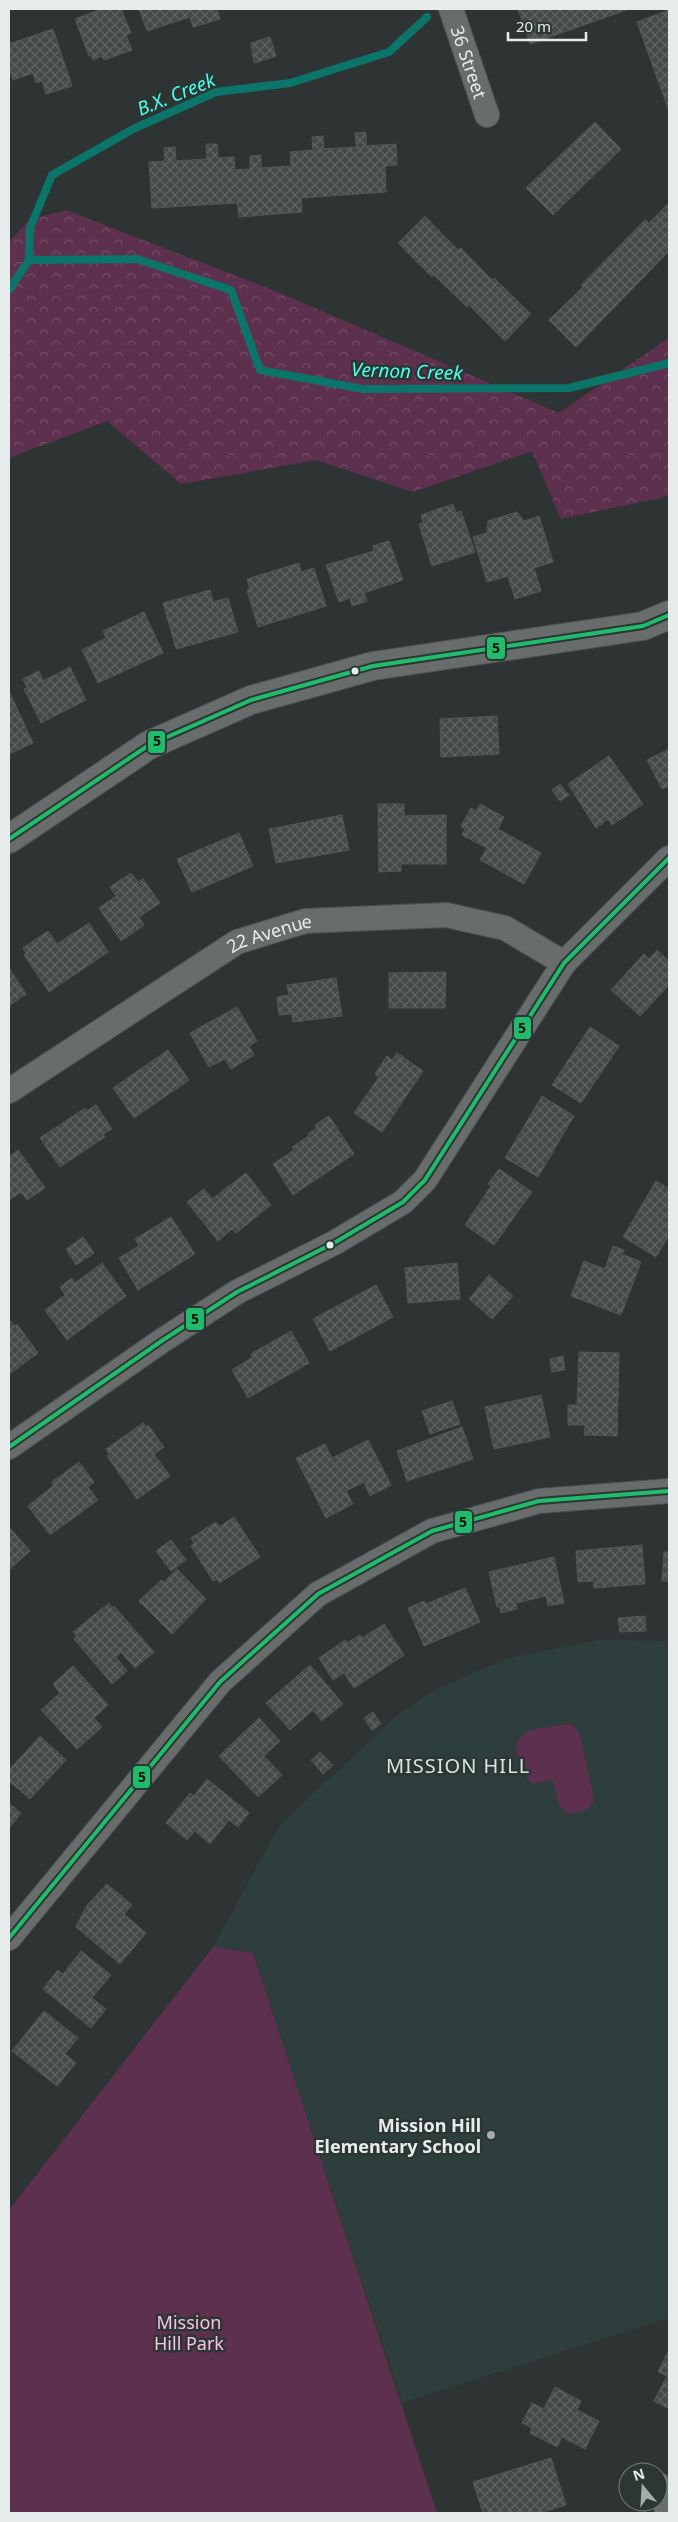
<svg xmlns="http://www.w3.org/2000/svg" width="678" height="2522" font-family="'Noto Sans',sans-serif">
	<defs>
		<pattern id="forest-crowns" width="20" height="18" patternUnits="userSpaceOnUse" patternTransform="scale(1.25)"><rect width="20" height="18" fill="#5d304e"/><path d="M2 6a3 3 0 1 1 6 0M12 15a3 3 0 1 1 6 0" fill="none" stroke="#744e68"/></pattern>
		<pattern id="building-cross-hatch" width="8" height="8" patternUnits="userSpaceOnUse" patternTransform="scale(1.25)"><rect width="8" height="8" fill="#444a49"/><path d="M0 0l8 8M0 8l8-8" fill="none" stroke="#5f6463"/></pattern>
	</defs>
	<rect width="100%" height="100%" fill="#2e3433"/>
	<path fill="#2e3e3c" d="M598 1640 669 1641V2318L402 2403 253 1953 213 1947 280 1825 394 1718 432 1691 508 1658Z"/>
	<path fill="#5d304e" d="M566 1724C574 1724 577 1728 580 1735L594 1799 589 1809 569 1814 559 1805 552 1779 532 1784C519 1768 504 1737 534 1729 545 1727 555 1727 566 1724Z
		M213 1947 253 1953 437 2513H9V2210Z"/>
	<path fill="url(#forest-crowns)" d="M66 210 275 291 559 413 669 338V496L561 519 532 451 413 492 316 460 181 484 107 421 9 458V242L29 220Z"/>
	<g fill="none" stroke-linecap="round" stroke-linejoin="round">
		<path stroke="#0c756a" stroke-width="8" d="M29 260 137 259 231 290 260 370 363 389 569 388 669 363
			M29 260 30 228 52 175 133 129 216 92 290 83 389 52 427 17
			M9 290 29 260"/>
	</g>
	<path fill="url(#building-cross-hatch)" stroke="#525756" d="M102 9H121L131 33 126 35 132 50 104 60 102 56 93 60 91 55 89 56 75 19Z
		M139 9H217L220 19 193 27 190 17 147 31Z
		M518 9H629L530 44Z
		M669 10V111L637 22Z
		M53 29 72 86 46 94 42 81 36 83 33 73 13 80 9 67V44Z
		M270 37 276 56 254 63 251 43Z
		M595 122 621 149 553 215 526 188Z
		M366 132V146L396 144 397 165 385 166 386 192 301 198 302 212 239 217 237 203 152 208 149 162 165 161 164 148 175 147 176 161 207 159 206 144H217L218 158 234 157 235 170 250 169V156L261 155V168L291 166 290 152 313 150 312 137 323 136 324 149 356 147 355 133Z
		M669 203V251L576 347 549 320 583 287 581 285 645 220 649 223Z
		M425 216 458 250 461 248 492 280 494 278 531 314 505 341 469 305 467 307 434 275 432 277 398 243Z
		M453 504 456 513 461 511 475 552 432 566 419 524 423 523 421 515Z
		M517 512 524 521 539 516 553 562 534 568 541 591 515 599 508 576 487 582 473 537 487 533 488 521Z
		M389 541 403 580 364 593 367 601 352 606 350 598 339 602 326 565 374 551 373 546Z
		M299 563 301 572 314 568 326 606 258 627 247 590 250 589 247 579Z
		M210 590 213 602 228 598 238 632 176 649 163 603Z
		M144 612 163 653 98 683 82 650 106 638 103 631Z
		M70 667 86 700 41 723 24 689 27 688 23 679 39 671 43 681Z
		M9 691 33 743 9 754Z
		M497 716 499 754 441 757 440 719Z
		M669 749V786L662 789 647 760Z
		M609 756 643 804 612 825 608 819 596 828 568 784Z
		M560 784 569 795 560 801 552 790Z
		M378 804H404V816L446 815V864H401V871L379 872Z
		M480 804 504 817 498 829 541 853 524 884 480 860 487 848 462 835 465 829 461 826 471 808 476 811Z
		M342 815 349 850 276 863 269 829Z
		M239 833 253 866 192 892 177 859Z
		M131 873 138 882 143 879 160 903 139 917 144 925 121 941 99 908 116 896 110 887Z
		M89 923 108 952 49 992 24 955 26 954 23 948 48 931 57 944Z
		M657 950 669 961V985L640 1016 611 990 644 954 649 959Z
		M9 968 26 994 9 1006Z
		M446 972 445 1008H389V973Z
		M336 978 342 1016 293 1022 292 1014 279 1015 277 997 289 995 287 985Z
		M237 1007 257 1041 249 1046 254 1055 231 1069 225 1059 209 1067 190 1033Z
		M590 1027 619 1046 581 1103 552 1085Z
		M168 1050 189 1080 134 1118 113 1088Z
		M397 1053 423 1071 382 1132 354 1113 379 1077 375 1074 387 1056 392 1060Z
		M542 1096 574 1116 538 1177 505 1158Z
		M96 1105 112 1129 103 1134 105 1137 60 1167 40 1138 85 1108 87 1111Z
		M329 1116 354 1154 293 1195 273 1164 294 1150 292 1147 309 1136 308 1134 317 1128 315 1125Z
		M18 1150 45 1188 27 1200 21 1192 9 1200V1157Z
		M499 1169 532 1192 494 1245 465 1225 491 1186 488 1184Z
		M246 1173 271 1205 236 1233 232 1229 218 1241 187 1202 204 1189 212 1199Z
		M656 1181 669 1189V1235L656 1257 623 1237Z
		M171 1217 195 1254 138 1290 119 1258 139 1246 135 1239Z
		M83 1237 94 1253 76 1265 66 1249Z
		M613 1246 624 1250 622 1254 641 1262 621 1315 571 1296 584 1261 605 1269Z
		M102 1263 126 1296 67 1340 45 1310 65 1295 60 1287 72 1278 75 1283Z
		M457 1263 460 1299 408 1303 405 1268Z
		M489 1275 513 1296 492 1319 469 1299Z
		M376 1285 393 1317 330 1351 313 1319Z
		M11 1321 14 1326 17 1324 38 1353 9 1374V1322Z
		M291 1331 309 1363 248 1398 232 1370 253 1357 251 1354Z
		M579 1352 619 1353 617 1436 584 1435 585 1425H568V1405H577Z
		M563 1356 565 1370 552 1372 550 1359Z
		M541 1395 550 1437 494 1449 485 1407Z
		M452 1401 460 1424 430 1434 422 1411Z
		M143 1423 146 1427 148 1425 164 1447 154 1454 170 1476 137 1499 107 1456 109 1454 106 1449Z
		M462 1427 473 1459 407 1481 397 1451Z
		M368 1440 391 1485 370 1496 364 1482 346 1491 353 1504 326 1518 296 1458 325 1444 332 1458Z
		M79 1462 94 1482 88 1487 98 1500 50 1535 28 1506 54 1485 52 1482Z
		M234 1517 260 1557 219 1583 217 1579 213 1581 191 1546 194 1543 191 1538 216 1522 219 1527Z
		M9 1527 30 1551 9 1570Z
		M171 1540 186 1560 171 1571 156 1551Z
		M642 1545 645 1584 594 1588 593 1581 578 1582 576 1551Z
		M664 1552H669V1581H662Z
		M554 1557 564 1603 548 1606 546 1596 516 1603 517 1609 501 1613 500 1607H497L489 1572Z
		M177 1569 206 1599 172 1634 139 1601 161 1580 164 1582Z
		M465 1588 480 1622 424 1646 408 1608 424 1601 426 1604Z
		M109 1603 112 1608 114 1606 154 1652 135 1668 121 1652 116 1657 127 1671 112 1684 74 1639 77 1636 73 1632Z
		M645 1616 646 1631 620 1632 618 1618Z
		M384 1624 404 1655 354 1688 344 1673 333 1680 319 1658 345 1640 347 1643 360 1635 362 1638Z
		M310 1665 343 1704 322 1721 313 1710 290 1730 266 1703Z
		M73 1666 108 1705 94 1718 102 1727 77 1749 41 1710 60 1693 53 1684Z
		M373 1712 381 1724 372 1730 364 1718Z
		M259 1718 280 1741 264 1756 282 1775 258 1797 219 1756Z
		M40 1736 66 1760 30 1799 9 1781V1770Z
		M320 1752 333 1765 323 1774 311 1760Z
		M207 1779 249 1813 238 1827 229 1820 210 1844 195 1831 187 1840 166 1823 190 1793 194 1796Z
		M9 1803 21 1813 9 1828Z
		M107 1884 132 1905 124 1914 146 1933 120 1964 76 1927 87 1905Z
		M81 1951 111 1975 92 1998 106 2009 91 2028 43 1989 58 1970 63 1974Z
		M44 2011 78 2038 65 2054 76 2063 57 2086 12 2051Z
		M669 2349V2405L667 2408 654 2401 667 2376 658 2372Z
		M555 2387 581 2401 577 2410 599 2421 585 2449 562 2437 557 2447 530 2433 532 2428 522 2423 532 2403 544 2409Z
		M551 2458 566 2505 539 2513H483L473 2482Z"/>
	<g fill="none" stroke-linecap="round" stroke-linejoin="round">
		<defs>
			<g id="minor">
				<path id="s1" d="M451 9 487 115"/>
				<path id="s2" d="M9 1091 237 942 305 921 446 915 505 928 564 963"/>
				<path d="M9 1447 163 1340 237 1292 334 1243 403 1202 425 1180 564 963 669 858"/>
				<path d="M9 1938 220 1682 318 1594 432 1531 539 1501 669 1491"/>
				<path d="M659 2485 668 2513"/>
			</g>
			<path id="tertiary" d="M9 839 149 745 251 700 373 666 643 626 669 615"/>
		</defs>
		<use href="#minor" stroke="#4c5251" stroke-width="26"/>
		<use href="#tertiary" stroke="#4c5251" stroke-width="30"/>
		<use href="#minor" stroke="#686c6b" stroke-width="24"/>
		<use href="#tertiary" stroke="#686c6b" stroke-width="28"/>
		<defs>
			<path id="bus-1" d="M9 839 149 745 251 700 373 666 643 626 669 615
				M9 1447 163 1340 237 1292 334 1243 403 1202 425 1180 564 963 669 858
				M9 1938 220 1682 318 1594 432 1531 539 1501 669 1491"/>
		</defs>
		<use href="#bus-1" stroke="#2c3634" stroke-width="8"/>
		<use href="#bus-1" stroke="#20bc6c" stroke-width="4"/>
	</g>
	<g fill="#e6eceb" stroke="#2c3634" stroke-width="2">
		<circle cx="355" cy="671" r="4.5"/>
		<circle cx="330" cy="1245" r="4.5"/>
	</g>
	<circle fill="#a6acab" stroke="#2c3634" stroke-width="2" cx="491" cy="2135" r="5"/>
	<g text-anchor="middle" dominant-baseline="central" stroke-width="5" stroke-linejoin="round" paint-order="stroke">
		<g font-size="18" fill="#e6eceb" stroke="#2c3634">
			<text stroke="none"><textPath href="#s1" startOffset="56">36 Street</textPath></text>
			<text stroke="none"><textPath href="#s2" startOffset="306">22 Avenue</textPath></text>
		</g>
		<g font-size="18" font-weight="bold" fill="#e6eceb" stroke="#2c3634" text-anchor="end">
			<text x="481" y="2125">Mission Hill<tspan x="481" dy="21">Elementary School</tspan></text>
		</g>
		<g font-size="18" fill="#ffc0e6" stroke="#2c3634">
			<text x="189" y="2322">Mission<tspan x="189" dy="21">Hill Park</tspan></text>
		</g>
		<g font-size="19" font-style="italic" fill="#4dffe8" stroke="#2c3634">
			<text transform="translate(176 94) rotate(-22)">B.X. Creek</text>
			<text transform="translate(407 371) rotate(2)">Vernon Creek</text>
		</g>
		<g font-size="20" letter-spacing="1" fill="#d7e3e1" stroke="#2c3634">
			<text x="458" y="1765">MISSION HILL</text>
		</g>
	</g>
	<g stroke="#2c3634" stroke-width="2">
		<rect x="486" y="636" width="20" height="24" rx="5" fill="#20bc6c"/>
		<rect x="147" y="730" width="19" height="24" rx="5" fill="#20bc6c"/>
		<rect x="513" y="1016" width="19" height="24" rx="5" fill="#20bc6c"/>
		<rect x="185" y="1307" width="20" height="24" rx="5" fill="#20bc6c"/>
		<rect x="454" y="1510" width="19" height="24" rx="5" fill="#20bc6c"/>
		<rect x="132" y="1765" width="19" height="24" rx="5" fill="#20bc6c"/>
	</g>
	<g font-size="14" text-anchor="middle" font-weight="bold" fill="#111">
		<text x="496" y="653">5</text>
		<text x="157" y="746">5</text>
		<text x="522" y="1033">5</text>
		<text x="195" y="1324">5</text>
		<text x="463" y="1527">5</text>
		<text x="142" y="1782">5</text>
	</g>
	<rect width="678" height="2522" fill="none" stroke="#e6eceb" stroke-width="20"/>
	<g transform="translate(643 2487) rotate(342)"><circle r="24" fill="#2c3634" stroke="#767f7d"/>
	<path d="M0-4L9 19L0 12L-9 19Z" fill="#a6acab"/>
	<text y="-8" font-size="14" font-weight="bold" text-anchor="middle" fill="#e6eceb">N</text>
	</g>
	<path d="M508 32v8h78v-8" fill="none" stroke="#e6eceb" stroke-width="2.5"/>
	<text x="516" y="32" font-size="15" fill="#e6eceb" stroke="#2c3634" stroke-width="4" paint-order="stroke">20 m</text>
</svg>
